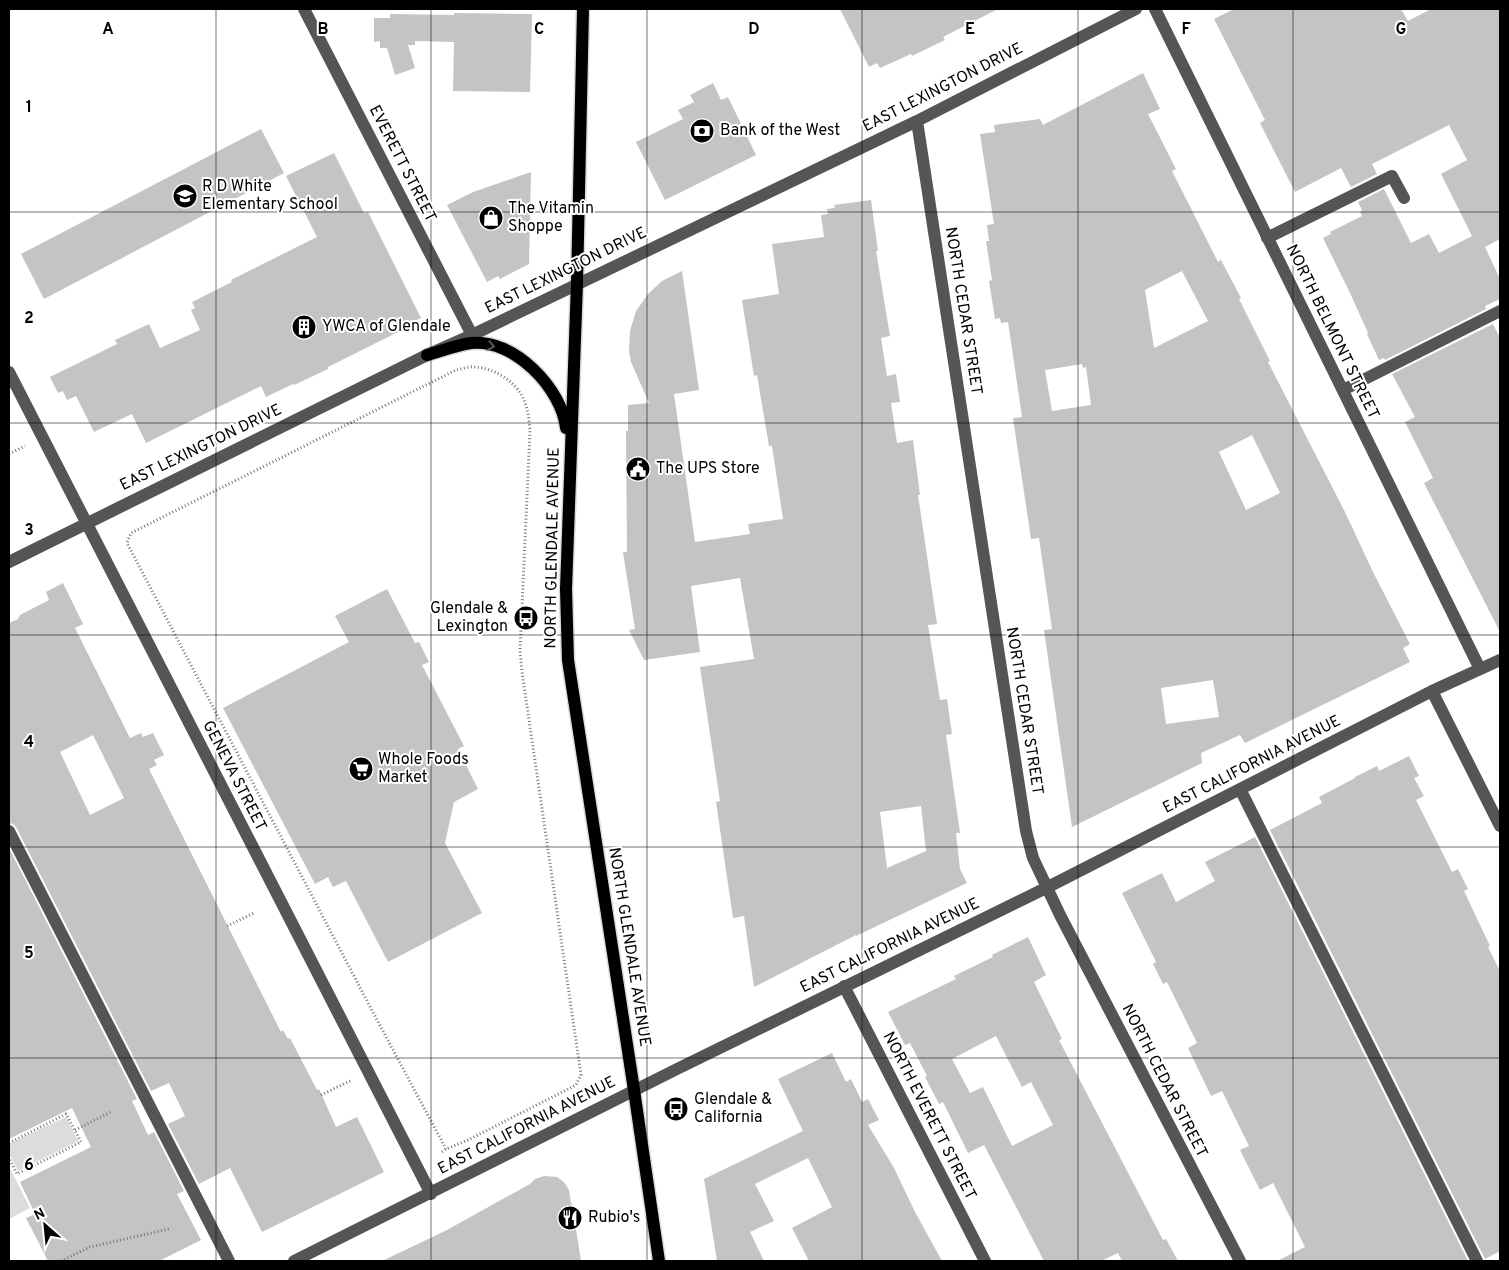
<svg xmlns="http://www.w3.org/2000/svg" width="1509" height="1270" font-family="Overpass,sans-serif">
	<rect width="100%" height="100%" fill="#fff"/>
	<path fill="#dcdcdc" d="M66 1117 78 1141 18 1171 9 1153V1144Z
		M9 1166 30 1208 9 1219Z"/>
	<path fill="#c4c4c4" fill-rule="evenodd" d="M840 9H998L943 37 945 40 912 56 911 54 880 68 877 63 869 67Z
		M1234 9H1401L1408 21 1431 9H1500V239L1485 247 1500 279V299L1485 306 1486 309 1385 360 1384 358 1379 360 1367 334 1368 333 1350 293 1323 238 1331 234 1330 232 1362 216 1360 212 1362 210 1358 202 1384 189 1411 243 1429 234 1439 253 1472 236 1441 174 1467 160 1449 125 1372 164 1377 174 1351 187 1341 168 1295 192 1260 123 1265 120 1214 19Z
		M454 13 532 14 530 92 453 91 454 42 415 41V45H408L415 68 395 75 387 48H380V41L374 42V18H390V14L454 15Z
		M1143 73 1160 109 1148 114 1176 169 1172 171 1218 262 1221 260 1241 298 1239 299 1270 361 1268 362 1344 510 1373 572 1410 644 1403 648 1410 662 1245 743 1240 735 1201 753 1202 763 1072 827 1044 630 1052 629 1039 538 1031 539 1013 418 1022 417 1008 322 1001 323 1000 318 995 319 989 281 992 280 986 241H989L987 225 994 224 980 134 995 132 994 125 1040 119 1043 125ZM1182 271 1208 321 1154 348 1145 290ZM1082 364 1083 368 1086 367 1091 405 1052 411 1045 370ZM1252 435 1280 493 1246 510 1219 452ZM1213 680 1219 717 1166 724 1161 688Z
		M713 83 721 100 728 97 756 155 665 200 636 142 683 119 678 110 694 102 690 95Z
		M261 129 284 173 44 299 21 254Z
		M334 153 364 213 368 212 421 318 412 322 414 324 328 367V369L294 385 293 384 266 397 261 386 146 443 132 414 94 432 76 396 67 400 63 391 58 393 50 377 117 344 115 340 149 324 160 348 200 330 191 310 195 308 192 302 232 282 231 280 317 237 286 176Z
		M531 172 529 264 500 279 498 276 487 282 447 205 473 192Z
		M871 200 878 251H876L890 336 881 338 887 376 896 374 900 402 891 403 897 443 913 440 920 495H918L937 624 928 625 940 700 947 699 952 734 946 735 960 833H956L960 869 967 883 856 936V935L754 987 744 916 733 918 716 802 720 801 700 667 754 659 740 578 691 586 700 652 644 660 629 630 635 629 623 552H627L626 431H628V405L649 403 631 362 629 352 630 331 636 311 648 294 662 281 682 271 699 390 674 394 695 542 750 534 748 524 783 519 772 446H769L757 375 754 376 742 300 779 294 772 244 824 237 821 215 828 214 827 209 835 208 834 205ZM921 806 926 851 887 868 880 812Z
		M1493 324 1500 338V632L1424 483 1433 478 1405 422 1415 417 1392 374Z
		M63 583 83 624 75 628 130 738 141 733 143 737 153 733 164 755 154 760 157 765 149 769 281 1032 283 1030 288 1039 290 1038 317 1090 319 1089 336 1127 357 1117 384 1172 262 1232 230 1168 199 1184 168 1124 185 1116 169 1083 151 1091 16 827 13 824 9 823V623L18 619 20 615 49 600 46 592ZM93 735 124 798 90 815 60 752Z
		M387 589 415 643 419 642 429 662 422 665 464 746 458 749 478 789 454 802 445 843 482 913 388 962 346 881 333 887 328 877 315 884 223 708 349 642 335 616Z
		M1409 756 1419 776 1414 778 1424 796 1416 800 1452 872 1458 869 1468 889 1464 891 1490 946 1488 947 1500 971V1251L1485 1259 1270 830 1322 803 1319 797 1355 778V777L1377 766 1379 771Z
		M1255 837 1468 1261H1277L1305 1247 1273 1183 1260 1190 1240 1150 1249 1146 1222 1091 1211 1096 1188 1048 1197 1043 1167 982 1163 984 1153 964 1156 962 1122 893 1162 873 1176 902 1215 881 1205 862Z
		M9 848 137 1099 132 1101 148 1135 154 1132 184 1191 177 1194 201 1240 159 1261H48L26 1218 35 1214 20 1182 91 1147 72 1108 9 1139Z
		M1028 937 1046 975 1034 982 1062 1039 1059 1040 1163 1240 1166 1239 1178 1261H1122L1118 1253 1101 1261H1044L984 1145 968 1153 943 1102 939 1104 925 1077 927 1076 910 1043 905 1045 888 1012 956 979 954 976 993 957 992 955ZM996 1036 1022 1087 1031 1082 1053 1125 1012 1146 983 1087 970 1093 952 1059Z
		M832 1053 846 1082 851 1079 862 1102 868 1099 879 1120 868 1125 894 1168 915 1212 942 1261H809L792 1228 832 1207 808 1158 755 1184 774 1221 750 1232 764 1261H717L704 1179 803 1131 778 1079Z
		M544 1176 557 1177 564 1182 569 1190 571 1203 572 1204 581 1261H382L445 1231 530 1184 535 1179Z"/>
	<g fill="none" stroke-linecap="round" stroke-linejoin="round">
		<defs>
			<path id="major" d="M583 9 577 283 566 589 568 660 634 1090 659 1261
				M427 355C441 351 457 345 471 343 514 338 562 389 566 428"/>
		</defs>
		<use href="#major" stroke="#dbdbdb" stroke-width="15"/>
		<path stroke="#777" stroke-width="3" stroke-dasharray="1 2.5" stroke-linecap="butt" d="M9 454 25 446
			M227 926 254 913
			M321 1095 352 1080
			M75 1130 111 1112
			M9 1143 66 1114 81 1142 17 1174 9 1158
			M442 1152 446 1149 468 1140 576 1085 581 1075 522 672 520 651 530 430C529 419 528 408 523 398 515 381 494 368 475 367 469 366 462 369 456 370L131 533 127 543 376 1018 446 1149
			M61 1261 90 1247 169 1229"/>
		<path stroke="#555" stroke-width="12" d="M304 9 472 335
			M1155 9 1480 669
			M917 121 1026 831 1033 858 1060 915 1240 1261
			M1267 238 1392 176 1404 198
			M9 372 431 1194
			M1343 390 1500 311
			M9 562 427 355 472 335 917 121 1136 9
			M1432 691 1500 826
			M1240 789 1477 1261
			M9 831 229 1261
			M844 986 985 1261
			M294 1261 677 1069 1046 888 1432 691 1500 660"/>
		<use href="#major" stroke="#000" stroke-width="12"/>
	</g>
	<defs><path id="oneway-chevron" d="M-2-3.5L2.5 0L-2 3.5" fill="none" stroke-width="1.6" stroke-linecap="round" stroke-linejoin="round" transform="scale(1.25)"/></defs>
	<use stroke="#595959" href="#oneway-chevron" transform="translate(491 346) rotate(11)"/>
	<path fill="none" stroke="#000" stroke-width="1" stroke-opacity="0.55" d="M216 9V1261M431 9V1261M647 9V1261M862 9V1261M1078 9V1261M1293 9V1261M9 212H1500M9 423H1500M9 635H1500M9 847H1500M9 1058H1500"/>
	<defs>
		<symbol id="bank-disc" viewBox="-11 -11 22 22"><circle r="9.5" fill="#000" stroke="#fff"/><path d="M-6-4H6V4H-6ZM0-2.3a2.3 2.3 0 1 0 0 4.6a2.3 2.3 0 1 0 0-4.6Z" fill="#fff"/></symbol>
		<symbol id="school-disc" viewBox="-11 -11 22 22"><circle r="9.5" fill="#000" stroke="#fff"/><path d="M0-5L7-2L0 1L-7-2ZM-4 1L0 2.5L4 1V4Q0 6-4 4Z" fill="#fff"/></symbol>
		<symbol id="shop-disc" viewBox="-11 -11 22 22"><circle r="9.5" fill="#000" stroke="#fff"/><path d="M-5-2.5h2.3a2.7 3.5 0 0 1 5.4 0H5L5.5 6h-11ZM-1.5-2.5h3a1.5 2.3 0 0 0-3 0Z" fill="#fff"/></symbol>
		<symbol id="building-disc" viewBox="-11 -11 22 22"><circle r="9.5" fill="#000" stroke="#fff"/><path d="M-4-6H4V6H1V3H-1V6H-4ZM-2.5-4.3h1.7v1.8h-1.7ZM.8-4.3h1.7v1.8H.8ZM-2.5-1h1.7V.8h-1.7ZM.8-1h1.7V.8H.8Z" fill="#fff"/></symbol>
		<symbol id="civic-disc" viewBox="-11 -11 22 22"><circle r="9.5" fill="#000" stroke="#fff"/><path d="M-.6-6.5H3V-4.5H.6V-3L4-1V1h2V6H-6V1h2V-1L-.6-3ZM-1.2 2.5V6h2.4V2.5Z" fill="#fff"/></symbol>
		<symbol id="bus-disc" viewBox="-11 -11 22 22"><circle r="9.5" fill="#000" stroke="#fff"/><path d="M-5-6H5V4H4V6H2V4H-2V6H-4V4H-5ZM-3.5-4V0h7V-4ZM-3.5 1.2v1.5H-2V1.2ZM2 1.2v1.5H3.5V1.2Z" fill="#fff"/></symbol>
		<symbol id="supermarket-disc" viewBox="-11 -11 22 22"><circle r="9.5" fill="#000" stroke="#fff"/><path d="M-6-5.5h2.5l.6 2H6L4.5 2H-2.5L-4.4-4H-6ZM-1.5 3.2a1.3 1.3 0 1 0 .1 0ZM3 3.2a1.3 1.3 0 1 0 .1 0Z" fill="#fff"/></symbol>
		<symbol id="restaurant-disc" viewBox="-11 -11 22 22"><circle r="9.5" fill="#000" stroke="#fff"/><path d="M-5-6h1v4h1v-4h1v4h1v-4h1v5L-1.5 .5V6h-2V.5L-5-1ZM5-6V6H3V1.5H1.5Q1.5-4 5-6Z" fill="#fff"/></symbol>
	</defs>
	<g fill-rule="evenodd">
		<use href="#bank-disc" x="688" y="117" width="28" height="28"/>
		<use href="#school-disc" x="171" y="182" width="28" height="28"/>
		<use href="#shop-disc" x="477" y="204" width="28" height="28"/>
		<use href="#building-disc" x="290" y="313" width="28" height="28"/>
		<use href="#civic-disc" x="624" y="455" width="28" height="28"/>
		<use href="#bus-disc" x="512" y="604" width="28" height="28"/>
		<use href="#supermarket-disc" x="347" y="755" width="28" height="28"/>
		<use href="#bus-disc" x="662" y="1095" width="28" height="28"/>
		<use href="#restaurant-disc" x="556" y="1204" width="28" height="28"/>
	</g>
	<g text-anchor="middle" dominant-baseline="central" stroke-width="4" stroke-linejoin="round" paint-order="stroke">
		<g font-size="16" fill="#000" stroke="#fff">
			<text transform="translate(943 88) rotate(-27)">EAST LEXINGTON DRIVE</text>
			<text transform="translate(402 164) rotate(63)">EVERETT STREET</text>
			<text transform="translate(566 271) rotate(-26)">EAST LEXINGTON DRIVE</text>
			<text transform="translate(963 311) rotate(81)">NORTH CEDAR STREET</text>
			<text transform="translate(1332 332) rotate(64)">NORTH BELMONT STREET</text>
			<text transform="translate(201 448) rotate(-26)">EAST LEXINGTON DRIVE</text>
			<text transform="translate(553 548) rotate(-89)">NORTH GLENDALE AVENUE</text>
			<text transform="translate(1024 711) rotate(81)">NORTH CEDAR STREET</text>
			<text transform="translate(1252 765) rotate(-27)">EAST CALIFORNIA AVENUE</text>
			<text transform="translate(234 776) rotate(63)">GENEVA STREET</text>
			<text transform="translate(890 946) rotate(-26)">EAST CALIFORNIA AVENUE</text>
			<text transform="translate(629 947) rotate(81)">NORTH GLENDALE AVENUE</text>
			<text transform="translate(1164 1081) rotate(63)">NORTH CEDAR STREET</text>
			<text transform="translate(929 1116) rotate(63)">NORTH EVERETT STREET</text>
			<text transform="translate(527 1126) rotate(-27)">EAST CALIFORNIA AVENUE</text>
		</g>
		<g font-size="16" fill="#000" stroke="#fff" text-anchor="start">
			<text x="720" y="131">Bank of the West</text>
			<text x="202" y="187">R D White<tspan x="202" dy="18">Elementary School</tspan></text>
			<text x="508" y="209">The Vitamin<tspan x="508" dy="18">Shoppe</tspan></text>
			<text x="322" y="327">YWCA of Glendale</text>
			<text x="656" y="469">The UPS Store</text>
			<text x="508" y="609" text-anchor="end">Glendale &amp;<tspan x="508" dy="18">Lexington</tspan></text>
			<text x="378" y="760">Whole Foods<tspan x="378" dy="18">Market</tspan></text>
			<text x="694" y="1100">Glendale &amp;<tspan x="694" dy="18">California</tspan></text>
			<text x="588" y="1218">Rubio's</text>
		</g>
	</g>
	<g font-size="16" text-anchor="middle" font-weight="bold" fill="#000" stroke="#fff" stroke-width="4" stroke-linejoin="round" paint-order="stroke">
		<text x="108" y="34">A</text>
		<text x="323" y="34">B</text>
		<text x="539" y="34">C</text>
		<text x="754" y="34">D</text>
		<text x="970" y="34">E</text>
		<text x="1186" y="34">F</text>
		<text x="1401" y="34">G</text>
		<text x="29" y="112">1</text>
		<text x="29" y="323">2</text>
		<text x="29" y="535">3</text>
		<text x="29" y="747">4</text>
		<text x="29" y="958">5</text>
		<text x="29" y="1170">6</text>
	</g>
	<rect width="1509" height="1270" fill="none" stroke="#000000" stroke-width="20"/>
	<g transform="translate(45 1225) rotate(333)" stroke="#ffffff" stroke-width="4" paint-order="stroke">
	<path d="M0-4L9 19L0 12L-9 19Z" fill="#000000"/>
	<text y="-8" font-size="14" font-weight="bold" text-anchor="middle" fill="#000000">N</text>
	</g>
</svg>
